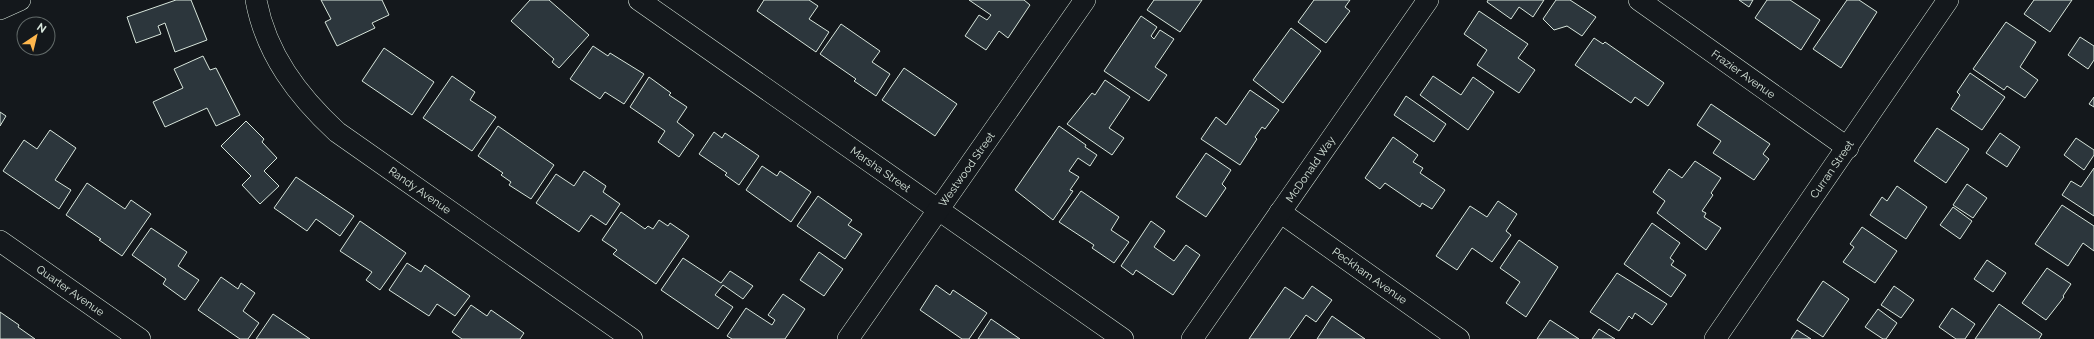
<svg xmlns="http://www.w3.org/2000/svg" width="2094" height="339" font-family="Raleway,sans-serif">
	<rect width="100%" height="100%" fill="#14181c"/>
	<path fill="#2c363c" stroke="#d8e6dc" d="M176 0H191L207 40 175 52 165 23 158 26 161 34 136 43 127 17Z
		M321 0H382L389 15 372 23 375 28 337 46 325 22 331 19Z
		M530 0H549L589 35 559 68 552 62 554 59 511 21Z
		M764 0H809L818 6 809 19 829 32 816 52 757 11Z
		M969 0H1024L1030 5 1008 38 999 31 986 50 965 36 979 15 987 20 991 15Z
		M1154 0H1202L1180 32 1147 10Z
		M1314 0H1350L1345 7 1350 11 1326 43 1298 22Z
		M1488 0H1544L1533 17 1519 7 1511 19 1487 2Z
		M1556 0H1570L1596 17 1582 36 1567 26 1554 30 1543 19Z
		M1739 0H1753L1749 7Z
		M1767 0H1790L1820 20 1801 50 1755 18Z
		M1847 0H1859L1877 12 1841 68 1813 49Z
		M2034 0H2072L2050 32 2024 14Z
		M1479 11 1528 44 1518 58 1535 70 1519 93 1477 65 1487 50 1464 34Z
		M1141 16 1157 27 1151 36 1154 39 1160 30 1174 39 1155 67 1167 75 1149 101 1104 71Z
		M2006 22 2036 42 2020 67 2038 80 2025 98 2007 86 2004 90 1973 69Z
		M841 24 880 51 872 62 890 74 876 96 854 81 856 79 820 54Z
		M1291 28 1321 51 1283 103 1253 80Z
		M2080 37 2094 46V60L2088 69 2068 55Z
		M1594 38 1603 44 1605 42 1664 83 1648 106 1635 97 1631 103 1575 65Z
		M593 46 608 56 610 53 644 74 624 104 605 92 600 99 570 79Z
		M384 48 434 82 412 115 362 81Z
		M203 56 210 70 216 68 240 115 216 126 207 108 165 127 153 102 183 88 174 69Z
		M904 68 957 104 935 136 882 100Z
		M1970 73 2005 97 1982 130 1951 109 1960 95 1957 92Z
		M452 76 475 92 470 100 496 117 472 151 423 118Z
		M1433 76 1461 95 1473 77 1494 92 1468 130 1420 95Z
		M649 77 671 93 669 95 687 107 677 122 694 135 679 157 658 142 665 131 630 107Z
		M1105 80 1130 97 1109 128 1124 138 1112 155 1067 124 1092 93 1095 95Z
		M1250 90 1279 110 1265 129 1262 127 1255 137 1257 139 1240 165 1201 139 1216 117 1226 125Z
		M1406 96 1446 124 1434 142 1394 115Z
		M2094 97V107L2089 104Z
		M1711 104 1770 144 1763 154 1769 159 1754 180 1713 153 1721 141 1697 125Z
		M0 112 6 116 0 126Z
		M246 121 264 139 262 142 277 158 264 171 279 186 260 204 242 185 251 176 221 146Z
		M498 126 554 165 531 199 509 185 511 182 501 175 503 173 478 156Z
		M1059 126 1086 145 1085 147 1097 155 1090 166 1078 158 1069 171 1079 177 1070 190 1073 191 1053 220 1015 190Z
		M1937 128 1969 149 1946 183 1914 161Z
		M50 130 76 148 55 180 71 190 59 209 3 171 24 140 37 149Z
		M714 132 722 138 725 133 759 156 739 185 725 175 727 173 699 154Z
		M2000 133 2020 147 2007 167 1986 153Z
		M1393 137 1418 155 1413 162 1423 168 1420 173 1445 190 1432 209 1422 203 1420 207 1385 183 1380 189 1365 178Z
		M2076 138 2094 150V155L2084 170 2064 155Z
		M1206 153 1231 170 1222 184 1226 188 1206 217 1176 197Z
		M1695 161 1721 178 1711 193 1713 195 1702 211 1706 213 1704 217 1721 228 1706 250 1657 213 1665 201 1653 192 1669 169 1682 178Z
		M762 166 777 176 780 171 811 192 791 222 746 190Z
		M2094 168V216L2062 195 2071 181 2081 187Z
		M584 171 606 186 603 192 620 204 606 225 591 215 579 232 536 203 556 174 574 186Z
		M296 177 354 216 340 236 316 219 307 231 274 208Z
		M87 183 125 209 131 200 151 214 122 256 99 240 101 239 66 215Z
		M1967 184 1987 198 1973 218 1953 205Z
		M1897 186 1927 207 1906 239 1870 215 1882 197 1887 201Z
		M1081 191 1119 217 1111 230 1129 242 1114 263 1092 248 1094 245 1059 222Z
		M818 196 852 220 848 225 862 234 845 259 797 226Z
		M1498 201 1517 214 1506 231 1511 235 1492 262 1472 248 1457 270 1436 256 1470 206 1487 217Z
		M2062 205 2094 226V251L2083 243 2068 266 2035 244Z
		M1953 207 1972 221 1960 239 1940 225Z
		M621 212 645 229 648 226 653 229 659 220 668 226 670 223 689 236 656 284 613 254 617 250 602 240Z
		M360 221 406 253 380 290 366 280 372 272 340 251Z
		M1151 221 1165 231 1154 247 1174 261 1186 245 1200 255 1173 295 1136 270 1133 275 1121 266Z
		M1652 223 1680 243 1670 258 1674 261 1671 265 1686 275 1671 297 1624 264Z
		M1862 227 1897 251 1875 283 1843 262 1854 247 1850 244Z
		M151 228 187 252 178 266 199 280 185 300 163 284 166 279 132 255Z
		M1519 240 1558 267 1526 317 1506 303 1520 282 1500 268Z
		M819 252 843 269 824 296 800 280Z
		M683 258 721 283 730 271 753 286 743 299 723 285 715 295 733 307 718 329 661 290Z
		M1987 260 2006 273 1993 292 1974 279Z
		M407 263 421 272 425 265 470 296 455 316 437 304 429 316 389 290Z
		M2047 268 2071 284 2063 296 2064 297 2046 320 2022 303Z
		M1617 273 1667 304 1652 325 1635 313 1632 319 1629 316 1619 331 1590 312Z
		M221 277 238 289 241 283 255 293 243 311 259 323 248 339H240L198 310Z
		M1823 281 1849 299 1823 337 1797 320Z
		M936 285 950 295 953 290 987 313 969 339H962L920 310Z
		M1312 286 1332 300 1316 322 1306 315 1289 339H1249L1285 287 1303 299Z
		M1894 286 1914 300 1901 318 1881 305Z
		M783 294 805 309 785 339H732L727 336 746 308 772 325 775 320 768 315Z
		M1999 304 2042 334 2039 339H1975Z
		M471 305 487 316 491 310 524 333 520 339H462L452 332Z
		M1952 308 1975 324 1965 339H1956L1939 327Z
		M1878 309 1897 323 1886 339H1883L1865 327Z
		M0 312 19 325 18 327 35 339H0Z
		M273 314 310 339H256Z
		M1332 316 1352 330 1365 339H1317Z
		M991 319 1020 339H978Z
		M1550 320 1579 339H1537Z
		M1599 329 1615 339H1592Z
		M1797 330 1811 339H1791Z"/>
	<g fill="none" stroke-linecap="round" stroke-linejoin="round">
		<defs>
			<g id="minor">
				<path id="s1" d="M256 0C266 54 298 96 337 132L632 339"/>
				<path id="s2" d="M639 0 1123 339"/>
				<path id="s3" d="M1639 0 1848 148"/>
				<path d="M0 9 20 0"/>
				<path id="s4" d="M1280 212 1459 339"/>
				<path id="s5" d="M0 241 140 339"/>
				<path id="s6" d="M848 339 1085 0"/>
				<path id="s7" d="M1192 339 1428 0"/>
				<path id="s8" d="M1715 339 1948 0"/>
			</g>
		</defs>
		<use href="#minor" stroke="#d8e6dc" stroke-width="22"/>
		<use href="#minor" stroke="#14181c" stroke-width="21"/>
	</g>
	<g text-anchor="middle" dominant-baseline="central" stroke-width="3" stroke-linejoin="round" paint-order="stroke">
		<g font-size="11" fill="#d8e6dc" stroke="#14181c">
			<text stroke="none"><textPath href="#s3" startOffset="128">Frazier Avenue</textPath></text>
			<text stroke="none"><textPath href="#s6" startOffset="207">Westwood Street</textPath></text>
			<text stroke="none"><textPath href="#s7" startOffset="207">McDonald Way</textPath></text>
			<text stroke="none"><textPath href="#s2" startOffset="295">Marsha Street</textPath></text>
			<text stroke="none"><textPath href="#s8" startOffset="206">Curran Street</textPath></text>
			<text stroke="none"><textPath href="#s1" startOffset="259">Randy Avenue</textPath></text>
			<text stroke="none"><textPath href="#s4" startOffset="110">Peckham Avenue</textPath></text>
			<text stroke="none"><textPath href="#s5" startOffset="86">Quarter Avenue</textPath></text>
		</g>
	</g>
	<g transform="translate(36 36) rotate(35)"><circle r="19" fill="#14181c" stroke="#626a69"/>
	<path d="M0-3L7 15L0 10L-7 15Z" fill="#ffb74d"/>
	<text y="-6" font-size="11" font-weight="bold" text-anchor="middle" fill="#d8e6dc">N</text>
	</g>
</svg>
